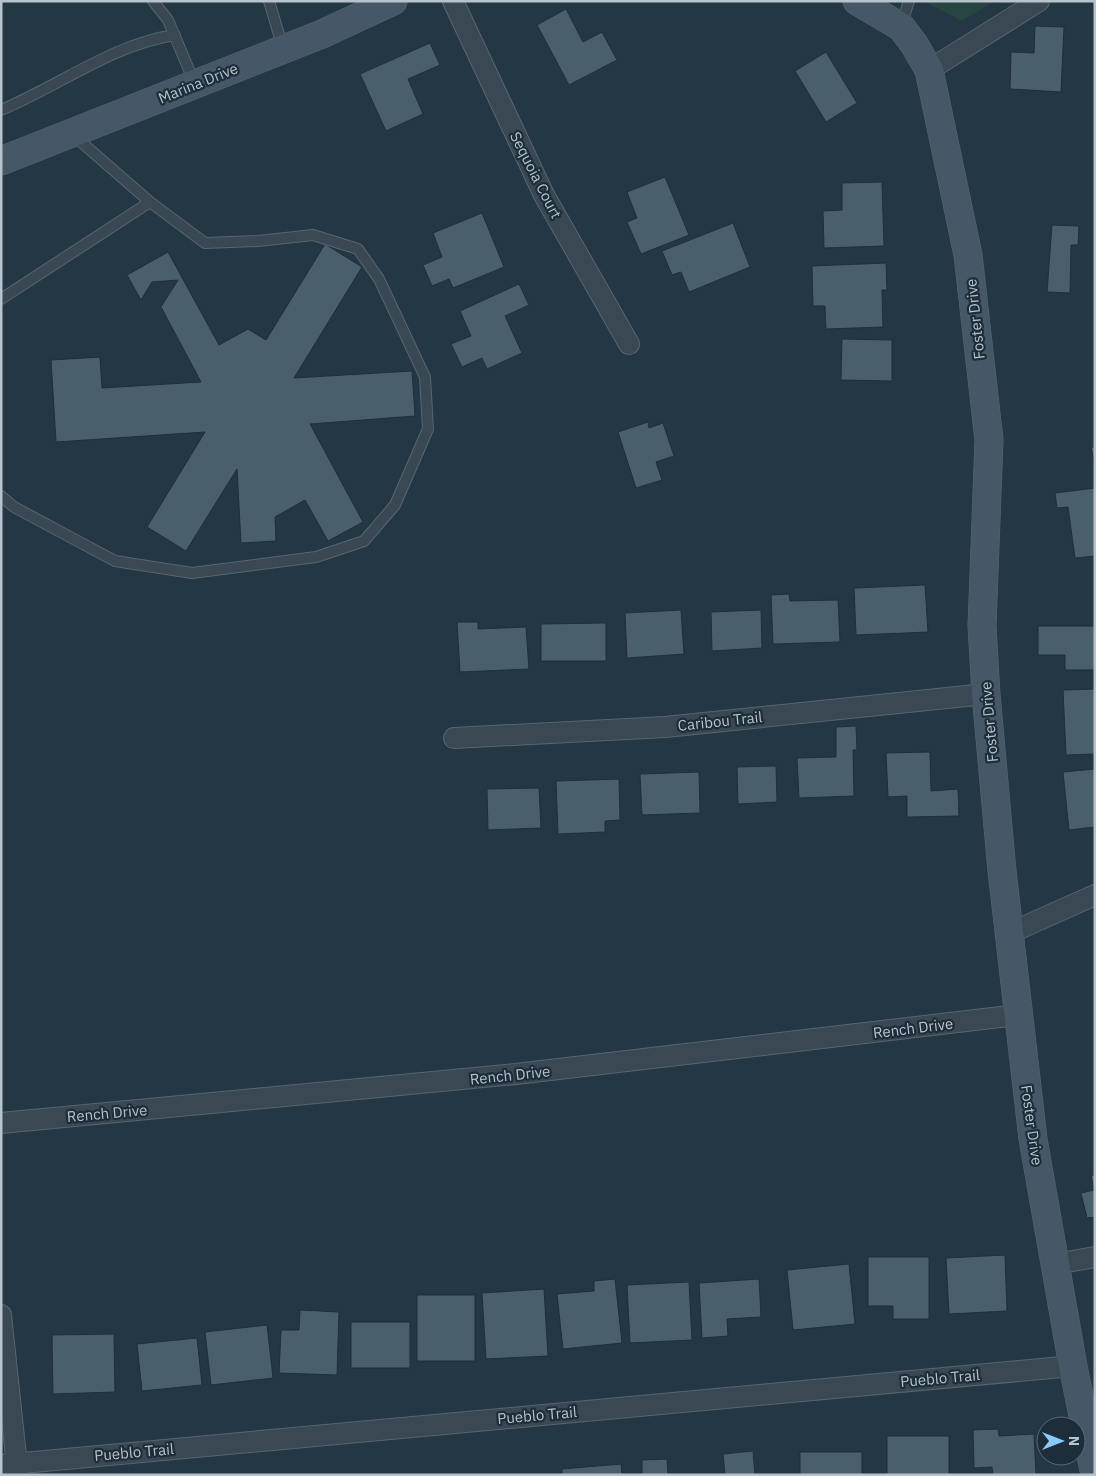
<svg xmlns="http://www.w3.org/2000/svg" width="1096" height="1476" font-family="'IBM Plex Sans',sans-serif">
	<rect width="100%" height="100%" fill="#243744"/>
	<path fill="#264543" d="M923 1H994L962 21Z"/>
	<path fill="#4a5f6c" stroke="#1f2f3a" d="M566 9 583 42 602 32 617 60 569 85 537 25Z
		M1035 26 1064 27 1061 92 1010 89 1011 52 1034 53Z
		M430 43 440 65 408 79 423 114 386 131 360 74Z
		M826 52 857 103 826 122 795 71Z
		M665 177 689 235 641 254 627 222 637 218 627 192Z
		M882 182 884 246 824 248 823 211 842 210V183Z
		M482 213 504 267 453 288 449 279 432 286 423 265 442 257 433 233Z
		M733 223 750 267 689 292 681 272 672 275 662 251Z
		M1052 225 1079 226 1078 245H1071L1070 293 1047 292Z
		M325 244 362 267 294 378 412 371 415 416 310 424 363 522 328 541 305 500 275 517 276 541 241 543 237 469 186 551 147 527 205 432 56 442 51 360 100 357 102 388 201 382 161 307 178 280 152 282 141 300 127 275 168 252 219 345 248 329 266 340Z
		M886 263 887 290H882L883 327 826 329 825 306H813L812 266Z
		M519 284 529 305 505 316 522 353 487 369 482 358 462 367 451 344 471 336 460 311Z
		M842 339 892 340V381L841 380Z
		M648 422 649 428 663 423 674 456 656 462 662 480 636 488 618 432Z
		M1091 447H1095V464Z
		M1095 488V556L1075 558 1068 507 1057 508 1055 493Z
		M925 585 928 632 856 635 854 588Z
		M789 594 790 601 838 600 840 642 773 644 771 595Z
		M681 610 684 654 627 658 625 613Z
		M761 610 762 648 712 651 711 612Z
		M457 622H478V629L526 627 529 669 460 672Z
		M606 623V661H541V624Z
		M1038 626H1095V670H1065V655H1038Z
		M1095 689V754L1066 755 1063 690Z
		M856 726 857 750H853L854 796 799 798 797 758 836 757V727Z
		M930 752 931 791 958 789 959 816 907 817V796L888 797 886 753Z
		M776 766 777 802 738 804 737 767Z
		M1095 769V827L1069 830 1063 772Z
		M699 772 700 813 642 815 640 774Z
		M619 779 620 820 605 821V832L558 834 556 781Z
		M539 788 541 828 488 830 487 789Z
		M1095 1175V1217L1087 1218 1081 1193 1094 1190 1091 1176Z
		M1005 1255 1007 1311 949 1314 946 1258Z
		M868 1257H929V1319H893V1306H868Z
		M849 1264 855 1324 793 1330 787 1270Z
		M615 1279 622 1343 563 1349 557 1294 594 1291V1281Z
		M759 1279 761 1317 727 1319 728 1336 702 1338 699 1283Z
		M689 1282 692 1340 630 1343 627 1285Z
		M544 1289 548 1356 486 1359 482 1293Z
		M417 1295H475V1361H417Z
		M300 1310 339 1312 337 1375 279 1373 281 1330H299Z
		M351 1322H410V1368H351Z
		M267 1325 273 1378 211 1385 205 1332Z
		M114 1334 115 1392 53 1394 52 1335Z
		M197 1338 202 1385 142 1391 137 1344Z
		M998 1429 999 1436 1034 1434 1036 1475H993L992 1467 974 1468 973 1430Z
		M887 1436H949V1475H887Z
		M753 1451 755 1475H725L723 1454Z
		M800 1452H862V1475H800Z
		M667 1459 668 1475H642V1460Z
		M621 1464 622 1475H562V1469Z"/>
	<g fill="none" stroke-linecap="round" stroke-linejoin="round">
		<defs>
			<path id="lane" d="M153 1 168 20 195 84
				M269 1 283 48
				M901 26 909 1
				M1 110C59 86 113 44 175 35
				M73 135 150 202
				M1 299 150 202 205 243 258 241 313 235 358 249 379 279 425 377 428 429 395 505 364 541 316 557 192 573 115 561 14 507 1 496"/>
			<path id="street" d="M453 1 544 195 629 344
				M929 70 1039 1
				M454 738 665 727 986 694
				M1010 933 1095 895
				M1 1123 516 1074 1018 1015
				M1055 1264 1095 1257
				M1 1315 18 1475
				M1 1465 1073 1366"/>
			<path id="secondary" d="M857 1 901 27 914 44 929 70 968 255 989 440 982 626 986 694 1002 871 1033 1139 1073 1366 1095 1475
				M1 161 322 34 393 1"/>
		</defs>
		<use href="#lane" stroke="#576670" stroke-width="12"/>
		<use href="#street" stroke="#576670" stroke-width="22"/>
		<use href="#secondary" stroke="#576670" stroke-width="29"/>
		<use href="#lane" stroke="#394853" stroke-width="10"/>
		<use href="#street" stroke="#394853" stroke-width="20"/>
		<use href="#secondary" stroke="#465867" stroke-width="28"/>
	</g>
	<g text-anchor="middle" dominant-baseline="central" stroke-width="4.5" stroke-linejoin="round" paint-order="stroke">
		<g font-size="15" fill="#b6c3cd" stroke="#1d2d39">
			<text transform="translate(198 83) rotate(-22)">Marina Drive</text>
			<text transform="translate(536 175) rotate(63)">Sequoia Court</text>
			<text transform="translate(975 319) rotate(-96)">Foster Drive</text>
			<text transform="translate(720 721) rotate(-6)">Caribou Trail</text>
			<text transform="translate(989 722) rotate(-95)">Foster Drive</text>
			<text transform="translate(913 1028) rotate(-7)">Rench Drive</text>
			<text transform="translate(510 1075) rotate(-6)">Rench Drive</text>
			<text transform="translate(107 1113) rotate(-5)">Rench Drive</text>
			<text transform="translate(1032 1125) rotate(82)">Foster Drive</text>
			<text transform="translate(940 1378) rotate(-5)">Pueblo Trail</text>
			<text transform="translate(537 1415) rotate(-5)">Pueblo Trail</text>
			<text transform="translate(134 1452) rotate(-5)">Pueblo Trail</text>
		</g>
	</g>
	<rect width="1096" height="1476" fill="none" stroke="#b6c3cd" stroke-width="5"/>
	<g transform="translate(1061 1441) rotate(90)"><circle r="24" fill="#1d2d39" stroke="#5a6974"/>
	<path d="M0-4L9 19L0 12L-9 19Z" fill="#89caff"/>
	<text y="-8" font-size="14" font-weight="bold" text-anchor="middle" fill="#b6c3cd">N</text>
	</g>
</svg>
